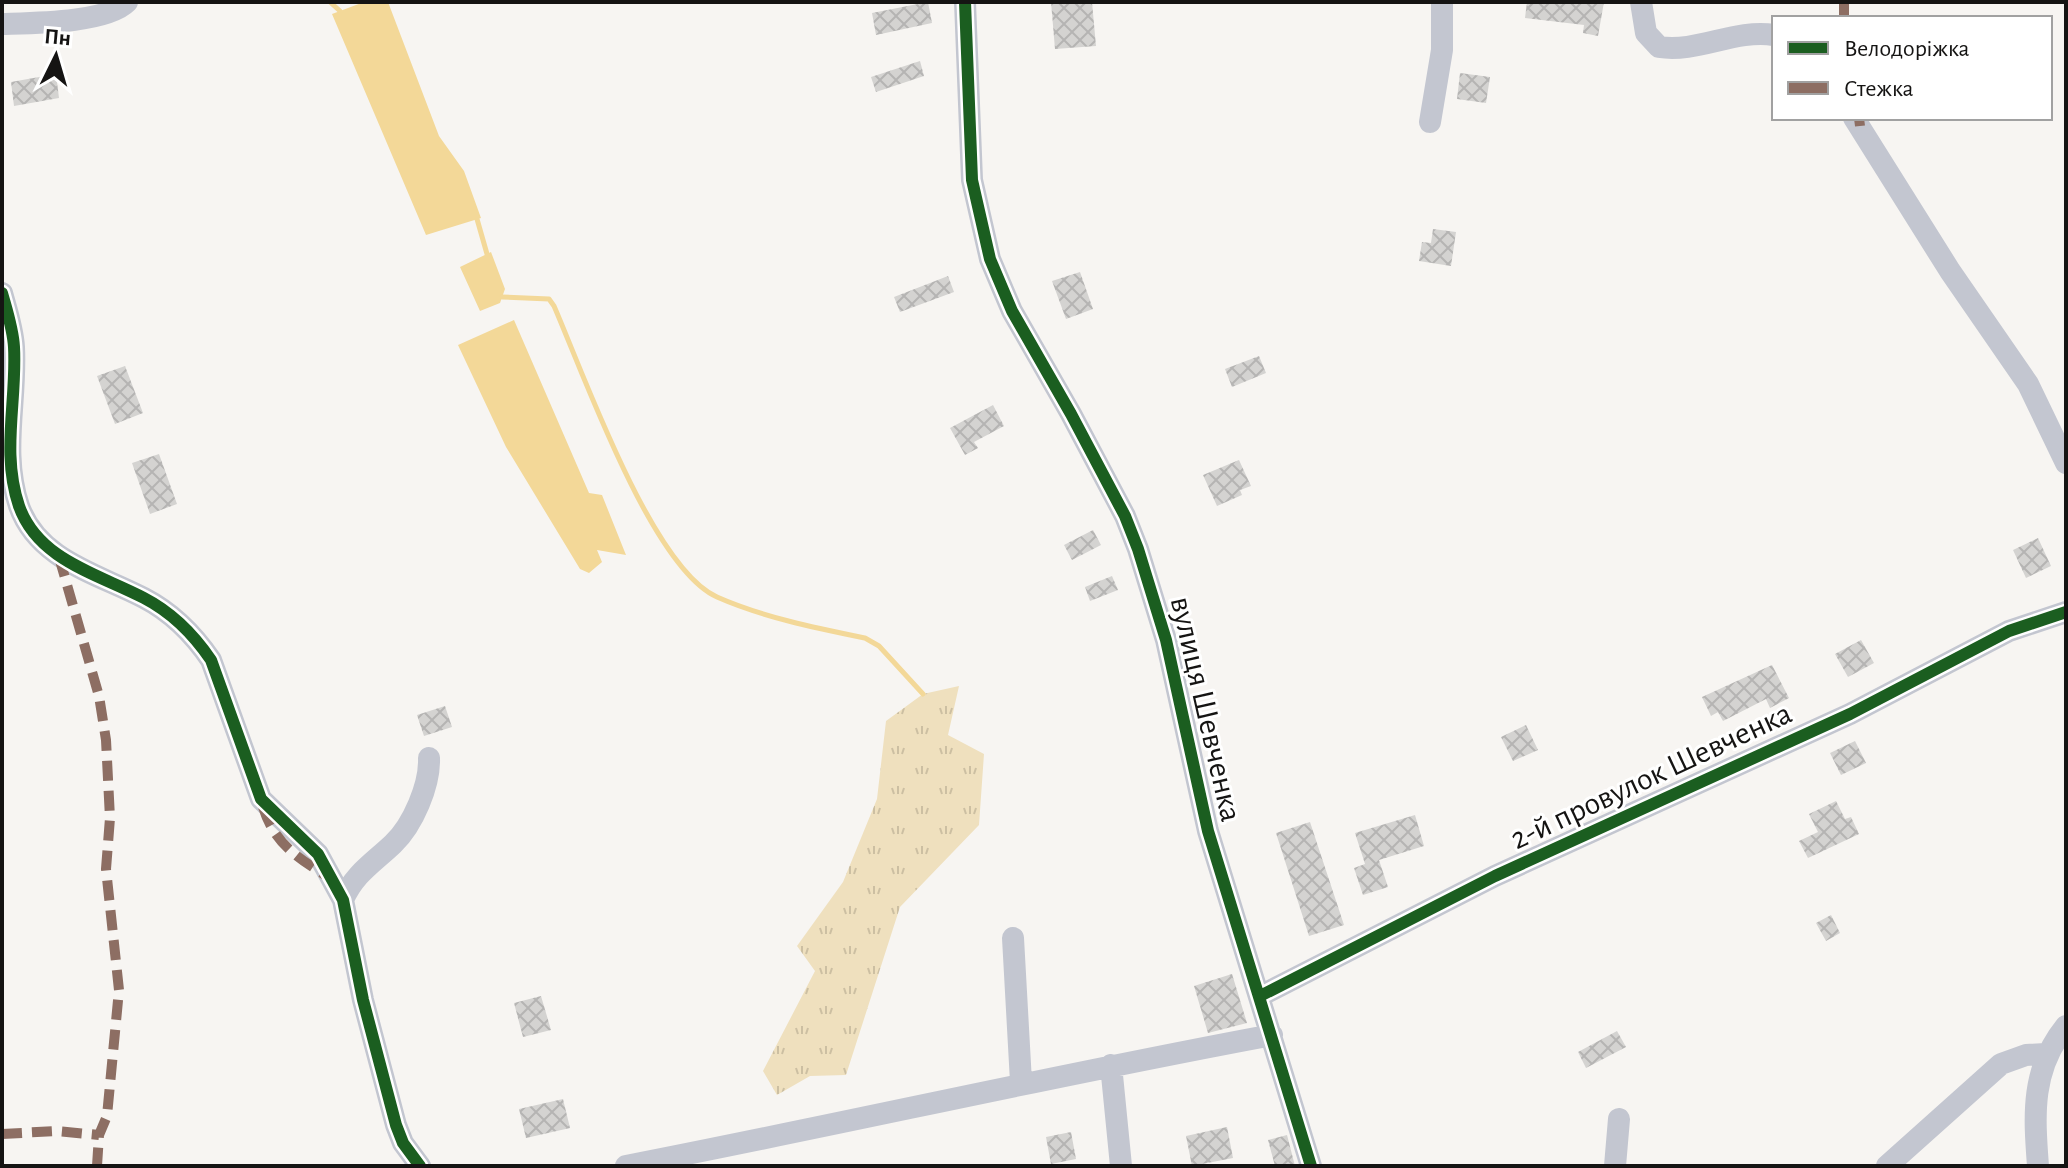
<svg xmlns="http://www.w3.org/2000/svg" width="2068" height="1168" font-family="'Alegreya Sans',sans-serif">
	<defs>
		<pattern id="grass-tufts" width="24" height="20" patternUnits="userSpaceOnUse" patternTransform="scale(2)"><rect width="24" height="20" fill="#efe0be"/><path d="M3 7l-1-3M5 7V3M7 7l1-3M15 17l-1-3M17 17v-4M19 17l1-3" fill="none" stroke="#ccbfa2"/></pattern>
		<pattern id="building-cross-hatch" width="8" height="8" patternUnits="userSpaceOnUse" patternTransform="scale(2)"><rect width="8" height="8" fill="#d4d3d1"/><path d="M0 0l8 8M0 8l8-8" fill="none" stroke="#b5b4b3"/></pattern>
	</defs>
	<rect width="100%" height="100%" fill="#f7f5f2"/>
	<path fill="url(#grass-tufts)" d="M959 686 948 735 984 754 979 825 900 907 846 1075 810 1076 777 1095 763 1071 815 971 797 946 843 882 877 799 886 721 923 694Z"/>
	<path fill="#f3d898" d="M364 2H388L439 136 464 171 481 218 426 235 332 14Z
		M491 252 505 289 500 303 480 311 460 267Z
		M514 320 589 493 602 495 626 555 597 550 602 562 589 573 580 569 506 447 458 345Z"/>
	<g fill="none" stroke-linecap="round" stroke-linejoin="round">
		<path stroke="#f3d898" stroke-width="5" d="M330 2 340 11
			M477 219 487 254
			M502 297 549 299 554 306C584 375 652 568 717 597 762 617 816 628 865 638L879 646 923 694"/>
	</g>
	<path fill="url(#building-cross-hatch)" d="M928 2 932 23 876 35 872 13Z
		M1051 2H1092L1096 46 1055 49Z
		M1527 2H1604L1598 36 1583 33 1584 25 1525 18Z
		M920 61 924 76 876 92 871 77Z
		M1460 73 1490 77 1486 103 1457 99Z
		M56 74 59 98 14 106 11 82Z
		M1433 229 1456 232 1451 266 1419 261 1422 242 1431 243Z
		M1080 272 1093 309 1066 319 1052 281Z
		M948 276 954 292 900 312 894 297Z
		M1259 356 1266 373 1232 387 1225 369Z
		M125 366 143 413 115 424 97 376Z
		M993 405 1004 426 974 442 978 448 965 455 950 428Z
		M159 454 177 504 150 514 132 463Z
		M1239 460 1251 486 1240 490 1242 495 1217 506 1203 475Z
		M1093 530 1101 545 1072 560 1064 545Z
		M2038 538 2051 566 2026 578 2013 550Z
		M1112 576 1118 590 1090 601 1085 587Z
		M1861 640 1874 663 1848 677 1835 654Z
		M1772 665 1789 698 1770 708 1766 699 1723 721 1718 712 1711 716 1702 697Z
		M445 706 452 727 424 736 417 715Z
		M1526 725 1538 750 1513 761 1501 737Z
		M1855 741 1866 763 1841 775 1830 753Z
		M1836 801 1845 819 1851 817 1859 834 1808 858 1799 841 1818 832 1809 814Z
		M1415 815 1424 846 1379 860 1388 887 1363 895 1354 868 1365 864 1355 833Z
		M1310 822 1344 925 1309 936 1276 833Z
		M1831 915 1840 933 1826 941 1816 923Z
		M1232 974 1247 1023 1208 1033 1194 986Z
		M541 996 551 1030 523 1037 514 1003Z
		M1617 1031 1626 1047 1586 1068 1578 1052Z
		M563 1099 570 1128 526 1138 519 1109Z
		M1227 1127 1233 1158 1192 1166 1186 1136Z
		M1071 1132 1076 1159 1051 1164 1046 1137Z
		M1287 1135 1295 1166H1275L1268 1140Z"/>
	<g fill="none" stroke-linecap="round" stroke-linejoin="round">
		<path stroke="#c3c6d0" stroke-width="22" d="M965 2 972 180 990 259 1012 311 1071 414 1125 516 1138 549 1166 640 1208 831 1311 1166
			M1641 2 1646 33 1659 47C1698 53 1734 29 1774 35
			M2 24C33 23 106 23 127 2
			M1854 118 1950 271 2028 384 2066 463
			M1430 122 1442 50V2
			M2 293C7 311 13 329 14 347 17 401 1 453 19 506 38 560 98 574 144 598 171 612 194 635 211 660L261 799 318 854 343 900 363 1000 396 1125 403 1143 420 1166
			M343 900C354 874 373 863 393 844 413 825 430 785 429 758
			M1013 938 1021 1082
			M1260 996 1495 876 1850 714 2009 631 2066 612
			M1111 1065 1121 1166
			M626 1166C842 1124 1056 1075 1272 1035
			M1615 1166 1619 1119
			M1887 1166 2001 1064 2026 1055 2046 1054
			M2038 1166C2034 1114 2031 1069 2066 1026"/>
		<path stroke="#8d6e63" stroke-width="10" stroke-dasharray="20 10" stroke-linecap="butt" d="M1844 18V2
			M1859 118 1860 126
			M59 557 99 696 106 740 110 818 106 869 119 990 107 1116 99 1135 97 1166
			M263 807C274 842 295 856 325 875
			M2 1134 56 1131 99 1135"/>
		<defs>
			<path id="cycleway" d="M965 2 972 180 990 259 1012 311 1071 414 1125 516 1138 549 1166 640 1208 831 1311 1166
				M2 293C7 311 13 329 14 347 17 401 1 453 19 506 38 560 98 574 144 598 171 612 194 635 211 660L261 799 318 854 343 900 363 1000 396 1125 403 1143 420 1166
				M1260 996 1495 876 1850 714 2009 631 2066 612"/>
		</defs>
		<use href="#cycleway" stroke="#fff" stroke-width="17"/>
		<use href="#cycleway" stroke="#1b5e20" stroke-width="12"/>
	</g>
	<g text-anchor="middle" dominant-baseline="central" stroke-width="6" stroke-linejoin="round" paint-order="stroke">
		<g font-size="32" fill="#151413" stroke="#fff">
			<text transform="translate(1206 709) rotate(77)">вулиця Шевченка</text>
			<text transform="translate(1651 776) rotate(-25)">2-й провулок Шевченка</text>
		</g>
	</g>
	<rect width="2068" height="1168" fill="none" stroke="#151413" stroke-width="8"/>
	<rect x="1772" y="16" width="280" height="104" fill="#ffffff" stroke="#a1a1a1" stroke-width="2"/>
	<rect x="1788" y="42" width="40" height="12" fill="#1b5e20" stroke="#a1a1a1" stroke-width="2"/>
	<text x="1844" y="56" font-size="24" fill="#151413">Велодоріжка</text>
	<rect x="1788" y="82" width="40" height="12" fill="#8d6e63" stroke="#a1a1a1" stroke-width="2"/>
	<text x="1844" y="96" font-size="24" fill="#151413">Стежка</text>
	<g transform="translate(56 56) rotate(5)" stroke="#ffffff" stroke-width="6" paint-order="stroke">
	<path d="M0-6L14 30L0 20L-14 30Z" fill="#151413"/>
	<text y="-12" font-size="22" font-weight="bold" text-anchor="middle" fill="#151413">Пн</text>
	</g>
</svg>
